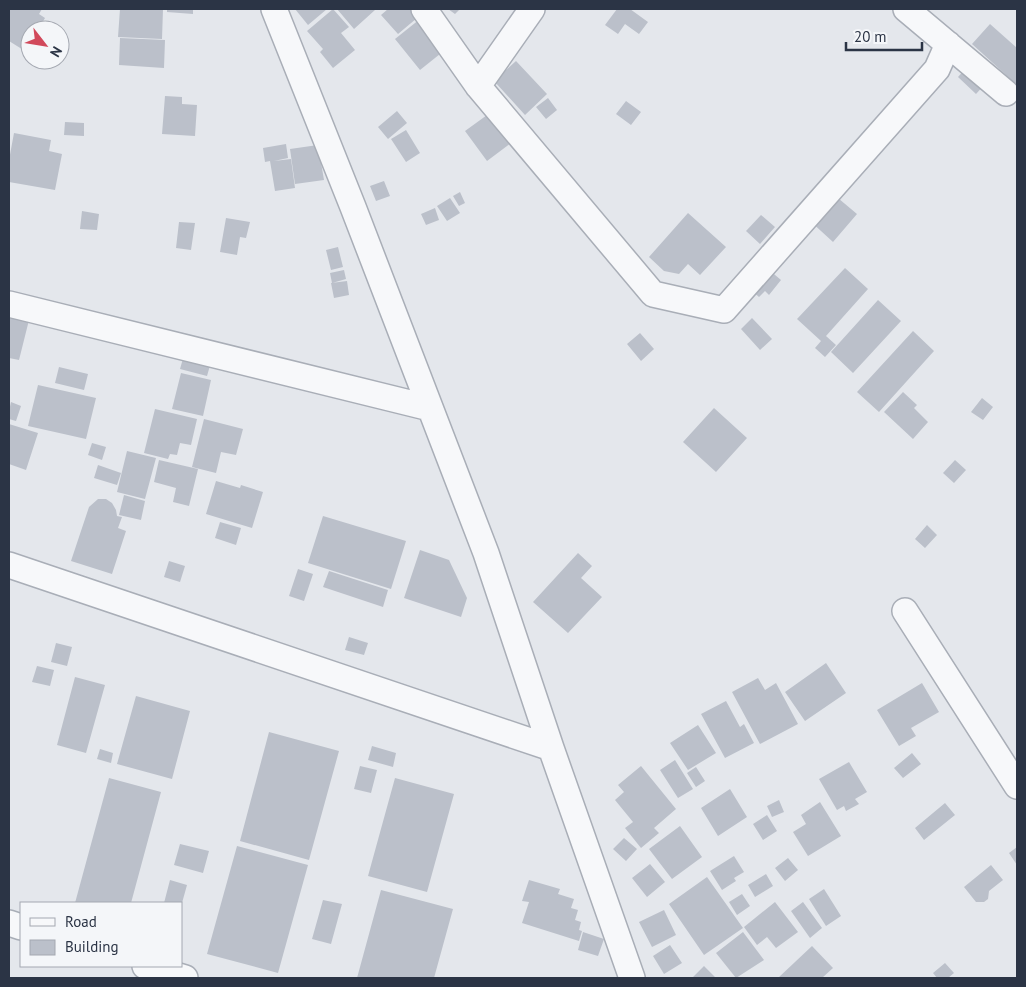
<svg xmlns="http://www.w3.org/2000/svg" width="1026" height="987" font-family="'PT Sans',sans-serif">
	<rect width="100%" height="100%" fill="#e4e7ec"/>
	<path fill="#bbc0ca" d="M9 9H42L39 14 45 18 38 30H30V43L25 51 9 41Z
		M120 9H163L162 39 118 37Z
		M167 9H193V14L167 12Z
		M295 9H327L308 25Z
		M333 9 349 27 341 33 355 50 333 68 320 52 323 49 307 31Z
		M337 9H374L375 10 354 29Z
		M388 9H420L423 13 398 34 381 15Z
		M448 9H460L455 14Z
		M617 9H630L648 22 639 34 625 24 618 34 605 25Z
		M420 19 445 50 420 70 395 39Z
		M990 24 1017 48V85L972 44Z
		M120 38 165 40 164 68 119 65Z
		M516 61 547 94 525 115 494 81Z
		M967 67 986 83 976 94 958 77Z
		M165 96 182 97V104L197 105 195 136 162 134Z
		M548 98 557 110 546 119 536 107Z
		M626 101 641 112 631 125 616 114Z
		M494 110 515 140 487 161 465 131Z
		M397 111 407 123 388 139 378 127Z
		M65 122 84 123V136L64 135Z
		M406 130 420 153 406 162 391 139Z
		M14 133 51 140 49 151 62 154 55 190 9 182V160Z
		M286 144 288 158 274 161 291 159 295 188 275 191 270 161 265 162 263 148Z
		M318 145 324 180 295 184 290 149Z
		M384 181 390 196 376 201 370 186Z
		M460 192 465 203 459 206 453 196Z
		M832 193 857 214 833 242 809 220Z
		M450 198 460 213 447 221 437 206Z
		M435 208 439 220 426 225 421 214Z
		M82 211 99 214 97 230 80 229Z
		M688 213 726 247 700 275 688 264 679 274 664 271 649 257Z
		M761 215 775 227 760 244 746 231Z
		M226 218 250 222 246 238 240 237 237 255 220 252Z
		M179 222 195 223 191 250 176 248Z
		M338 247 343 267 331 270 326 250Z
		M845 268 868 289 826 336 836 345 825 357 815 348 821 341 797 319Z
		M768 269 781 280 769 295 765 291 759 297 751 290Z
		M344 270 346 279 332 283 330 273Z
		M347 281 349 295 334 298 331 283Z
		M878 300 901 321 853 373 831 352Z
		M9 315 29 320 19 360 9 358Z
		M752 318 772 339 760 350 741 329Z
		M913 331 934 351 879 412 857 392Z
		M640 333 654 349 641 361 627 344Z
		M184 355 211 362 207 376 180 369Z
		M59 367 88 374 84 390 55 383Z
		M181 373 211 380 203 416 172 409Z
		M38 385 96 398 86 439 28 426Z
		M903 392 917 405 914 408 928 422 913 439 884 412Z
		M982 398 993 407 983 420 971 412Z
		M11 402 21 406 16 421 9 419V411Z
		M714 408 747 438 716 472 683 442Z
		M155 409 197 419 191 445 180 443 177 455 170 454 168 459 144 453Z
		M204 419 243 429 236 455 221 452 216 473 192 467Z
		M9 424 38 433 26 470 9 464Z
		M92 443 106 447 102 460 88 455Z
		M127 451 156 458 145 499 117 492Z
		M159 460 198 469 189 506 173 502 176 488 154 482Z
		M955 460 966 470 954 483 943 473Z
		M98 465 121 473 117 485 94 478Z
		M216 481 240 488 241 485 263 492 252 528 206 514Z
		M124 495 145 501 141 520 119 515Z
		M98 499H106L112 503 116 510 117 516 122 517 118 528 126 531 112 574 71 561 89 507Z
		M323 516 406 541 391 589 308 563Z
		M220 522 241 528 236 545 215 538Z
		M927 525 937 535 925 548 915 539Z
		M420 550 449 560 467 598 461 617 404 598Z
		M578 553 592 566 581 578 602 597 568 633 533 602Z
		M169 561 185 566 180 582 164 577Z
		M298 569 313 574 304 601 289 596Z
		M329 571 388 590 383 607 323 587Z
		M349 637 368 643 364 655 345 650Z
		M56 643 72 647 67 666 51 662Z
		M826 663 846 693 805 721 785 692Z
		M37 666 54 670 50 686 32 682Z
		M75 677 105 685 86 753 57 745Z
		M758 678 765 690 776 683 798 724 760 744 732 692Z
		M922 683 939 712 911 728 916 736 899 746 877 710Z
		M136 696 190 711 172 779 117 764Z
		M726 701 740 727 744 724 754 743 725 758 701 714Z
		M698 725 716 753 688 770 670 743Z
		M269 732 339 751 309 860 240 841Z
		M372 746 396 753 393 767 368 760Z
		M100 749 113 753 111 763 97 759Z
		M912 753 921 764 903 778 894 768Z
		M675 760 693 789 678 798 660 770Z
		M849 762 867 792 855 799 859 804 846 811 844 806 837 810 819 779Z
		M360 766 377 770 371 793 354 789Z
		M641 766 676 809 654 828 659 833 641 848 625 828 633 822 615 800 624 792 618 785Z
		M696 767 705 781 696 787 687 773Z
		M109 778 161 792 131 903H75Z
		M395 778 454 794 427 892 368 876Z
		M730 789 747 817 718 836 701 808Z
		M779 800 784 812 772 817 767 806Z
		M820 802 841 836 808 856 793 832 806 824 801 815Z
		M945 803 955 815 924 840 915 828Z
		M767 815 777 831 763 840 753 824Z
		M680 826 702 857 672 879 649 849Z
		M624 838 637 849 626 861 613 849Z
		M180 844 209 851 203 873 174 865Z
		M237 846 308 865 278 973 207 954Z
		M1017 847V865L1009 853Z
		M734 856 744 872 734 878 736 881 722 890 710 871Z
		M788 858 798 870 785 881 775 868Z
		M650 864 665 882 647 897 632 878Z
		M991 865 1003 880 989 891 988 899 984 902H976L964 887Z
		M766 874 773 886 755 897 748 885Z
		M707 877 743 928 704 955 669 904Z
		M170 880 187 885 182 903H164Z
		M529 880 560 889 558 894 574 899 571 908 578 910 575 920 581 922 579 930 582 931 579 941 522 923 529 902 522 901Z
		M824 889 841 916 826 926 809 899Z
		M381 890 453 909 434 978H357Z
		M742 894 750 906 737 915 729 902Z
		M323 900 342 904 331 944 312 939Z
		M775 902 798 932 776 948 767 937 757 945 744 927Z
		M803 902 822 928 810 938 791 911Z
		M664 910 676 935 652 947 639 922Z
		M583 932 604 939 598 956 578 950Z
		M743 932 764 960 736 978 716 953Z
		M670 945 682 963 664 974 653 956Z
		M812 946 833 968 822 978H778Z
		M945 963 954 973 948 978H937L933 973Z
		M704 966 716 978H692Z"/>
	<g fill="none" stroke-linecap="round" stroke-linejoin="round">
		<defs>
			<path id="minor" d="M274 9 353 207 486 553 551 748 632 978
				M424 9 478 86 653 294 724 310 937 69 948 44
				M906 9 1006 93
				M478 86 532 9
				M9 304 430 408
				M9 565 551 748
				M905 611 1017 786
				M9 923 21 927
				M145 966 185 978"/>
		</defs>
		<use href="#minor" stroke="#a9aeb7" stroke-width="28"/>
		<use href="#minor" stroke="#f7f8fa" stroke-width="25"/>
	</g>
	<rect width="1026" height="987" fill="none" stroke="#2b3445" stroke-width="20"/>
	<rect x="20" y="902" width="162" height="65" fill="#f4f6f9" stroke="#a4a8b1"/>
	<rect x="30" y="918" width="25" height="8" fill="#f7f8fa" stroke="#a4a8b1"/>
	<text x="65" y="927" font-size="15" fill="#2b3445">Road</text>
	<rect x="30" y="940" width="25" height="15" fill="#bbc0ca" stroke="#a4a8b1"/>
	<text x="65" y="952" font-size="15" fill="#2b3445">Building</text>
	<g transform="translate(45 45) rotate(121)"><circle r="24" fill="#f4f6f9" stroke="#a4a8b1"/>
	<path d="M0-4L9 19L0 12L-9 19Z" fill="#d1495b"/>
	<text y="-8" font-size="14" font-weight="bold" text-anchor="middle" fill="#2b3445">N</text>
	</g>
	<path d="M846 42v8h76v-8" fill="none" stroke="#2b3445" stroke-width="2.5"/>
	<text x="854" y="42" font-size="15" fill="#2b3445" stroke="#f4f6f9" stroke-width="4" paint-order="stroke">20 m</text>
</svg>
